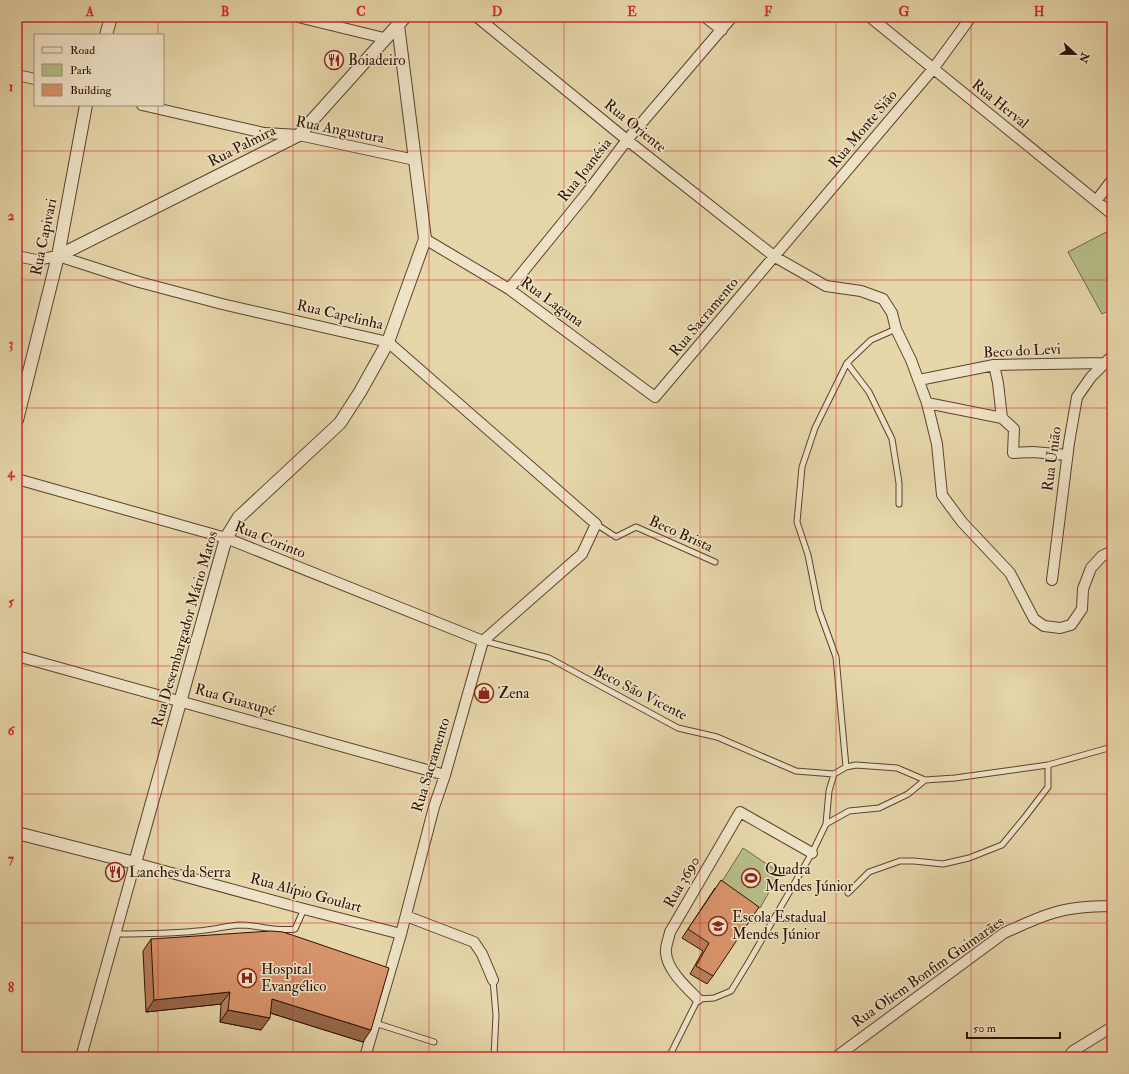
<svg xmlns="http://www.w3.org/2000/svg" width="1129" height="1074" font-family="'IM FELL Double Pica',serif">
	<rect width="100%" height="100%" fill="#e6d6aa"/>
	<filter id="stains"><feTurbulence type="fractalNoise" baseFrequency=".005" numOctaves="4"/><feColorMatrix values="0 0 0 0 .2 0 0 0 0 .09 0 0 0 0 .02 0 0 0 .5 -.17"/></filter>
	<radialGradient id="worn" r=".72"><stop offset=".6" stop-color="#630" stop-opacity="0"/><stop offset="1" stop-color="#630" stop-opacity=".3"/></radialGradient>
	<path fill="#b6bd88" stroke="#726746" d="M1112 229V309L1102 314 1068 252Z
		M743 848 780 873 760 908 721 883Z"/>
	<g fill="none" stroke-linecap="round" stroke-linejoin="round">
		<defs>
			<path id="service" d="M847 363 869 392 892 439 899 483V504
				M596 524 616 537 636 527 715 562
				M484 641 549 658 678 728 717 737 796 771 834 774
				M846 767 836 657 819 610 808 555 797 522 802 467 815 428 847 363 871 340 896 329
				M826 824 849 811 879 808 908 794 925 780
				M848 893 869 872 900 861H914L943 864 969 858 1002 845 1025 817 1048 787V765
				M115 934C142 934 170 934 197 931 212 930 226 926 240 925 258 925 277 932 295 929L304 909
				M493 980 496 1015 494 1057
				M375 1023 434 1042
				M669 1057 698 999 714 998 731 991 750 960 812 853 826 824 829 791 834 774 846 767 856 765 897 768 925 780 955 778 1048 765 1112 747"/>
			<path id="minor" d="M298 17 384 38
				M477 17 627 140 775 257 826 286 861 291 883 299 892 313 896 329 911 360 927 403 937 444 942 495 962 522 1010 573 1034 619 1044 626 1060 628 1071 625 1082 609 1083 589 1091 568 1102 556 1112 551
				M705 17 722 30
				M870 17 1112 214
				M17 75 35 79
				M142 105 264 133 299 135 415 160
				M1096 201 1112 180
				M425 239 509 289 655 397 933 69 971 17
				M17 256 36 260 58 256 139 282 222 304 388 342 596 524 582 554 483 641 445 775 434 807 401 934 365 1057
				M509 289 586 194 627 140 732 17
				M994 365 998 383 1002 418 1014 429 1013 453 1033 452 1067 455
				M919 380 994 365 1104 363
				M927 403 1002 418
				M17 479 226 538 483 641
				M1052 580 1069 443 1077 397 1091 377 1112 356
				M17 656 445 775
				M406 916 474 942 482 954 493 980
				M698 999C687 988 667 970 666 953 665 947 669 938 670 932L740 812 812 853
				M81 1057 135 863 304 909 401 934
				M836 1057 1004 933C1020 926 1036 918 1053 913 1072 907 1092 906 1112 906
				M1068 1057 1073 1051 1112 1027"/>
			<path id="tertiary" d="M106 35 111 17
				M58 256 299 135 405 17
				M17 420 58 256 86 105
				M17 833 135 863 226 538 239 517 340 423 360 392 388 342 425 239 398 25"/>
		</defs>
		<use href="#service" stroke="#5c422e" stroke-width="7"/>
		<use href="#minor" stroke="#5c422e" stroke-width="12"/>
		<use href="#tertiary" stroke="#5c422e" stroke-width="14"/>
		<use href="#service" stroke="#efe4c8" stroke-width="5"/>
		<use href="#minor" stroke="#efe4c8" stroke-width="10"/>
		<use href="#tertiary" stroke="#efe4c8" stroke-width="12"/>
	</g>
	<path fill="#ba7f5c" stroke="#2e1104" d="M715 888 713 976 707 984 690 974 703 951 682 938Z
		M151 939 363 1042 270 1013 261 1030 220 1022 221 1004 146 1012 143 951Z"/>
	<path fill="#97684b" stroke="#2e1104" d="M230 992 221 1004 146 1012 154 1000Z
		M272 999 371 1030 363 1042 264 1011Z
		M228 1010 270 1018 261 1030 220 1022Z"/>
	<path fill="#d8946b" stroke="#2e1104" d="M721 880 759 907 713 976 696 966 709 943 688 929Z
		M271 931 283 932 298 937 389 968 371 1030 272 999 270 1018 228 1010 230 992 154 1000 151 939Z"/>
	<path fill="none" stroke="#d62828" stroke-width="1" stroke-opacity="0.55" d="M158 17V35M293 17V1057M429 17V1057M564 17V1057M700 17V1057M836 17V1057M971 17V1057M158 105V1057M17 151H1112M17 280H1112M17 408H1112M17 537H1112M17 666H1112M17 794H1112M17 923H1112"/>
	<defs>
		<symbol id="restaurant-ring" viewBox="-11 -11 22 22"><circle r="9.5" fill="#efe4c8" stroke="#8f2418" stroke-width="1.5"/><path d="M-5-6h1v4h1v-4h1v4h1v-4h1v5L-1.5 .5V6h-2V.5L-5-1ZM5-6V6H3V1.5H1.5Q1.5-4 5-6Z" fill="#8f2418"/></symbol>
		<symbol id="shop-ring" viewBox="-11 -11 22 22"><circle r="9.5" fill="#efe4c8" stroke="#8f2418" stroke-width="1.5"/><path d="M-5-2.5h2.3a2.7 3.5 0 0 1 5.4 0H5L5.5 6h-11ZM-1.5-2.5h3a1.5 2.3 0 0 0-3 0Z" fill="#8f2418"/></symbol>
		<symbol id="stadium-ring" viewBox="-11 -11 22 22"><circle r="9.5" fill="#efe4c8" stroke="#8f2418" stroke-width="1.5"/><path d="M0-5a6.5 5 0 1 0 0 10a6.5 5 0 1 0 0-10ZM-3.5-1.8h7v3.6h-7Z" fill="#8f2418"/></symbol>
		<symbol id="school-ring" viewBox="-11 -11 22 22"><circle r="9.5" fill="#efe4c8" stroke="#8f2418" stroke-width="1.5"/><path d="M0-5L7-2L0 1L-7-2ZM-4 1L0 2.5L4 1V4Q0 6-4 4Z" fill="#8f2418"/></symbol>
		<symbol id="hospital-ring" viewBox="-11 -11 22 22"><circle r="9.5" fill="#efe4c8" stroke="#8f2418" stroke-width="1.5"/><path d="M-5-5h3v3.5h4V-5h3V5h-3V1.5h-4V5h-3Z" fill="#8f2418"/></symbol>
	</defs>
	<g fill-rule="evenodd">
		<use href="#restaurant-ring" x="323" y="49" width="22" height="22"/>
		<use href="#shop-ring" x="473" y="682" width="22" height="22"/>
		<use href="#restaurant-ring" x="104" y="861" width="22" height="22"/>
		<use href="#stadium-ring" x="740" y="867" width="22" height="22"/>
		<use href="#school-ring" x="707" y="915" width="22" height="22"/>
		<use href="#hospital-ring" x="236" y="967" width="22" height="22"/>
	</g>
	<g text-anchor="middle" dominant-baseline="central" stroke-width="3" stroke-linejoin="round" paint-order="stroke">
		<g font-size="15" fill="#2e1104" stroke="#efe4c8" text-anchor="start">
			<text x="348" y="60">Boiadeiro</text>
			<text x="498" y="693">Zena</text>
			<text x="765" y="869">Quadra<tspan x="765" dy="17">Mendes Júnior</tspan></text>
			<text x="129" y="872">Lanches da Serra</text>
			<text x="732" y="917">Escola Estadual<tspan x="732" dy="17">Mendes Júnior</tspan></text>
			<text x="261" y="969">Hospital<tspan x="261" dy="17">Evangélico</tspan></text>
		</g>
		<g font-size="15" fill="#2e1104" stroke="#efe4c8">
			<text transform="translate(1000 104) rotate(39)">Rua Herval</text>
			<text transform="translate(635 126) rotate(39)">Rua Oriente</text>
			<text transform="translate(863 129) rotate(-50)">Rua Monte Sião</text>
			<text transform="translate(340 130) rotate(11)">Rua Angustura</text>
			<text transform="translate(242 146) rotate(-27)">Rua Palmira</text>
			<text transform="translate(585 170) rotate(-52)">Rua Joanésia</text>
			<text transform="translate(44 237) rotate(-78)">Rua Capivari</text>
			<text transform="translate(552 302) rotate(36)">Rua Laguna</text>
			<text transform="translate(340 315) rotate(13)">Rua Capelinha</text>
			<text transform="translate(704 317) rotate(-50)">Rua Sacramento</text>
			<text transform="translate(1022 351) rotate(-3)">Beco do Levi</text>
			<text transform="translate(1052 459) rotate(-82)">Rua União</text>
			<text transform="translate(681 534) rotate(24)">Beco Brista</text>
			<text transform="translate(270 540) rotate(22)">Rua Corinto</text>
			<text transform="translate(185 629) rotate(-74)">Rua Desembargador Mário Matos</text>
			<text transform="translate(640 693) rotate(27)">Beco São Vicente</text>
			<text transform="translate(235 700) rotate(16)">Rua Guaxupé</text>
			<text transform="translate(431 765) rotate(-73)">Rua Sacramento</text>
			<text transform="translate(682 882) rotate(-60)">Rua 3690</text>
			<text transform="translate(306 893) rotate(15)">Rua Alípio Goulart</text>
			<text transform="translate(928 972) rotate(-35)">Rua Oliem Bonfim Guimarães</text>
		</g>
	</g>
	<rect width="1129" height="1074" fill="none" stroke="#e6d6aa" stroke-width="44"/>
	<rect x="34" y="34" width="130" height="72" fill="#efe4c8" stroke="#a2907a"/>
	<rect x="42" y="47" width="20" height="6" fill="#efe4c8" stroke="#a2907a"/>
	<text x="70" y="54" font-size="12" fill="#2e1104">Road</text>
	<rect x="42" y="64" width="20" height="12" fill="#b6bd88" stroke="#a2907a"/>
	<text x="70" y="74" font-size="12" fill="#2e1104">Park</text>
	<rect x="42" y="84" width="20" height="12" fill="#d8946b" stroke="#a2907a"/>
	<text x="70" y="94" font-size="12" fill="#2e1104">Building</text>
	<g transform="translate(1075 54) rotate(112)" stroke="#efe4c8" stroke-width="3" paint-order="stroke">
	<path d="M0-3L7 15L0 10L-7 15Z" fill="#2e1104"/>
	<text y="-6" font-size="11" font-weight="bold" text-anchor="middle" fill="#2e1104">N</text>
	</g>
	<path d="M967 1032v6h93v-6" fill="none" stroke="#2e1104" stroke-width="2"/>
	<text x="973" y="1032" font-size="12" fill="#2e1104" stroke="#efe4c8" stroke-width="3" paint-order="stroke">50 m</text>
	<rect x="22" y="22" width="1085" height="1030" fill="none" stroke="#d62828" stroke-width="1.5"/>
	<g font-size="13" text-anchor="middle" font-weight="bold" fill="#d62828">
		<text x="90" y="16">A</text>
		<text x="225" y="16">B</text>
		<text x="361" y="16">C</text>
		<text x="497" y="16">D</text>
		<text x="632" y="16">E</text>
		<text x="768" y="16">F</text>
		<text x="904" y="16">G</text>
		<text x="1039" y="16">H</text>
		<text x="11" y="91">1</text>
		<text x="11" y="220">2</text>
		<text x="11" y="348">3</text>
		<text x="11" y="477">4</text>
		<text x="11" y="606">5</text>
		<text x="11" y="735">6</text>
		<text x="11" y="863">7</text>
		<text x="11" y="992">8</text>
	</g>
	<rect width="100%" height="100%" filter="url(#stains)"/>
	<rect width="100%" height="100%" fill="url(#worn)"/>
</svg>
